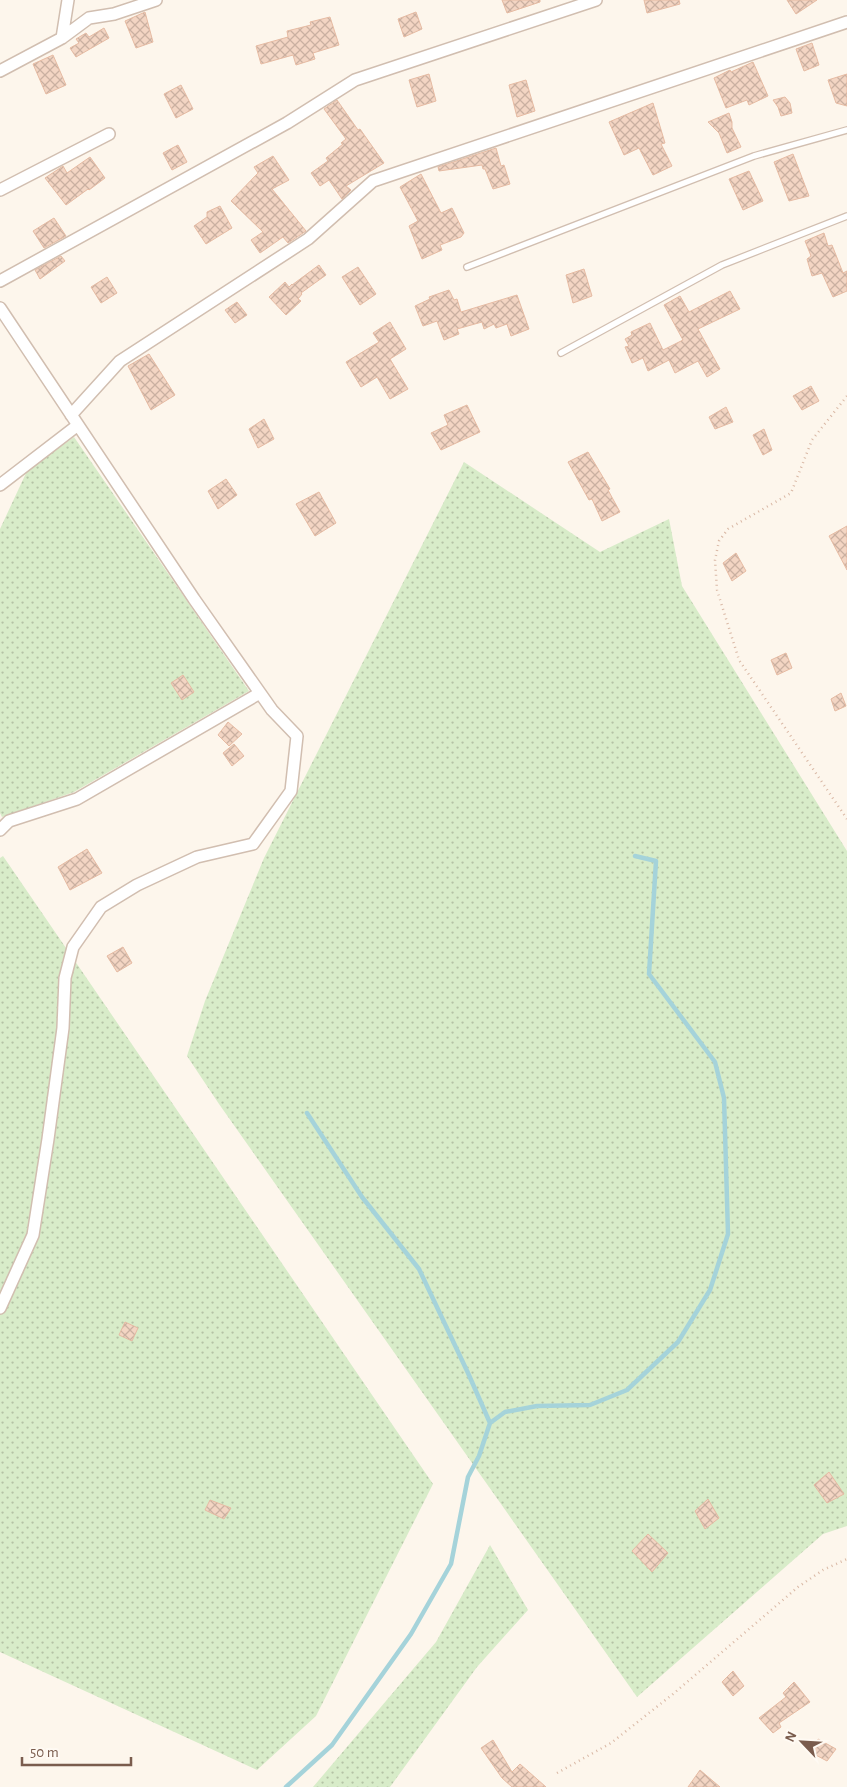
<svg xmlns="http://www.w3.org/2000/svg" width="847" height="1787" font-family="'Alegreya Sans',sans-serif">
	<defs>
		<pattern id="grass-dots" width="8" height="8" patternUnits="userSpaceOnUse" patternTransform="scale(1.25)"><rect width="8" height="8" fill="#d8ecc9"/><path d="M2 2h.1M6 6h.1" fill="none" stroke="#b4c2a5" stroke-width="1.8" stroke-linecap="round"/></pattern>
		<pattern id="building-cross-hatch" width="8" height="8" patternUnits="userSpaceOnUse" patternTransform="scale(1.25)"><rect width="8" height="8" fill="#f3d5c3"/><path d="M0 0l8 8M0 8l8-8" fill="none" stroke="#cab0a1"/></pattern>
	</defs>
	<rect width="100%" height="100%" fill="#fdf6ec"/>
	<path fill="url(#grass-dots)" d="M74 437 249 691 74 792 2 817 0 813V529L27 471Z
		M464 462 600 552 669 519 682 586 847 851V1526L823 1534 637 1697 219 1104 187 1056 205 1001 264 858Z
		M3 856 433 1484 316 1716 257 1770 0 1652V858Z
		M490 1545 528 1610 477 1667 390 1787H313L436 1642Z"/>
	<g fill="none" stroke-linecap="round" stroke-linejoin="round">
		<path stroke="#a5d3da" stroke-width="4.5" d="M307 1113 362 1197 419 1269 468 1373 490 1423
			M286 1787 332 1745 411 1634 451 1564 468 1477 479 1456 490 1423 505 1412 537 1406 590 1405 627 1390 678 1342 710 1290 728 1234 724 1098 715 1062 649 974 656 861 635 856"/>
	</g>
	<path fill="url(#building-cross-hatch)" stroke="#e6bba3" d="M502 0H540V2L507 13Z
		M644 0H679L680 4 647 13Z
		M787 0H817L796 14Z
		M145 12 153 42 136 48 125 21Z
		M416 12 422 29 404 37 398 19Z
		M330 17 339 45 313 53 315 59 296 65 293 55 261 64 256 46 288 37 287 31 311 25 310 22Z
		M104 28 109 38 76 57 70 48 79 43 76 39 86 33 89 37Z
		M812 43 819 65 804 71 796 49Z
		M53 55 66 85 46 94 33 64Z
		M753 62 768 96 749 105 747 100 726 108 714 78 730 70 731 72Z
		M429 74 436 101 417 107 409 80Z
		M847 74V106L836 103 828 80Z
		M526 80 535 111 517 117 509 85Z
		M181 85 193 109 176 118 164 94Z
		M785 97 790 103 792 113 781 116 778 107 773 100Z
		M337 100 358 130 360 129 384 163 346 186 351 190 342 199 329 180 320 186 311 173 328 161 326 158 343 144 341 143 346 139 324 109Z
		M653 103 665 143 661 144 672 166 653 175 639 148 624 155 609 122Z
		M729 113 732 122V128L741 147 727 153 719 133 708 122Z
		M178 145 187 162 172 170 163 153Z
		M496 148 501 166 504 165 510 184 493 189 485 169H483L482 165 439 171 438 167Z
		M793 154 809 196 789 201 774 162Z
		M273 156 289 180 272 189 306 231 288 243 283 237 260 253 251 240 263 232 231 201 258 173 254 167Z
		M90 157 105 178 89 190 88 189 66 205 45 178 63 166 67 173Z
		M749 171 763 201 743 210 729 179Z
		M421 174 441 213 452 208 464 233 461 237 440 245 442 250 422 259 409 226 418 221 400 187Z
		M220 206 232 228 206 244 194 226 207 217V212Z
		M54 218 66 236 44 248 33 231Z
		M824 233 828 246 832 245 843 273 847 271V291L833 297 822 273 812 276 807 259 811 256 805 241Z
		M61 256 65 261 40 279 35 270Z
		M319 265 326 275 301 293 302 294 298 299 301 301 286 315 269 297 285 282 289 287 292 284V285Z
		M358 267 376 294 360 305 342 277Z
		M584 269 592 296 573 303 566 275Z
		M107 277 117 293 101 303 91 287Z
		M449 290 454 300 457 299 461 312 517 295 529 329 511 336 507 324 496 328 494 324 484 329 482 322 457 329 459 334 444 340 437 321 423 326 415 306 430 299 429 297Z
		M730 291 740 309 698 329 720 369 707 377 698 361 675 373 669 360 648 371 643 358 632 363 625 347 629 346 625 339 632 335 631 332 650 323 663 350 683 340 664 305 680 296 689 312Z
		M237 302 247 315 235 323 225 310Z
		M390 322 406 349 390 359 408 389 390 399 377 377 361 387 346 362 379 342 373 333Z
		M149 354 175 395 151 410 128 366Z
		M811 386 819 401 802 410 793 396Z
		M467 405 480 432 441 450 431 433 448 425 444 415Z
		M726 407 733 422 715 429 709 417Z
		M264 419 274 439 258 448 249 429Z
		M764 429 772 450 763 455 753 435Z
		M588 452 610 489 608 490 620 512 602 521 592 499 589 500 568 462Z
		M226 479 237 495 218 509 208 491Z
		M319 492 336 523 315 536 296 504Z
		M847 526V570L829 536Z
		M736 553 746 571 732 581 723 563Z
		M786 653 792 668 777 675 771 660Z
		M183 675 194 692 182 700 171 683Z
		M841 693 846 706 835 711 831 699Z
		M228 722 242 734 229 746 218 735Z
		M234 744 244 756 232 766 223 753Z
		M87 849 102 873 70 890 58 867Z
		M123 947 132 963 117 972 107 956Z
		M125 1322 138 1328 132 1341 119 1335Z
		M829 1472 844 1494 827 1503 814 1485Z
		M708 1499 719 1518 705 1529 695 1511Z
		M210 1500 231 1508 224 1519 205 1510Z
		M648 1534 668 1553 652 1572 632 1551Z
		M733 1671 744 1686 733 1696 722 1682Z
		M794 1682 810 1702 779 1723 781 1727 773 1733 759 1718 786 1697 783 1693Z
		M818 1739 836 1749 827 1761 812 1753Z
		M493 1740 512 1772 520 1764 546 1787H512L502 1778 481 1748Z
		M700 1770 720 1787H688Z"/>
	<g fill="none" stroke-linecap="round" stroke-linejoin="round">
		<defs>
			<path id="lane" d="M467 267 754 156 847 130
				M561 353 722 265 847 216"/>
			<path id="street" d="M62 38 68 0
				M0 71 62 38 89 18 114 14 156 0
				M0 190 109 134
				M0 281 287 123 355 80 596 0
				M0 308 194 599 272 710 297 736 291 791 253 844 197 857 137 885 101 907 73 947 65 978 63 1028 48 1139 33 1235 0 1308
				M71 415 120 361 308 239 373 181 847 22
				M0 485 78 425
				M0 830 9 821 77 799 260 693"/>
		</defs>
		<use href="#lane" stroke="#d1beb0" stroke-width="8"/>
		<use href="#street" stroke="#d1beb0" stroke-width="14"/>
		<path stroke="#d9b8a5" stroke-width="2.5" stroke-dasharray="1 4" stroke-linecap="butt" d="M847 396 812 440 791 493 728 529 719 541 715 560 717 590 739 660 847 819
			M557 1773 611 1743 673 1694 798 1587 823 1570 847 1559"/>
		<use href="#lane" stroke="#fff" stroke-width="5.5"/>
		<use href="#street" stroke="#fff" stroke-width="11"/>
	</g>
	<g transform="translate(802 1742) rotate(295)" stroke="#fffaf3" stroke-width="4" paint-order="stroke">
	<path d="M0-4L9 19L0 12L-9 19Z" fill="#7a5c4d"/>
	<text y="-8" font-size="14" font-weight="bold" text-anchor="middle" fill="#7a5c4d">N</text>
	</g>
	<path d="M22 1757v8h109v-8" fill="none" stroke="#7a5c4d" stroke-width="2.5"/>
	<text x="30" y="1757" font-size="15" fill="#7a5c4d" stroke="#fffaf3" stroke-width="4" paint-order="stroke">50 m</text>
</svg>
